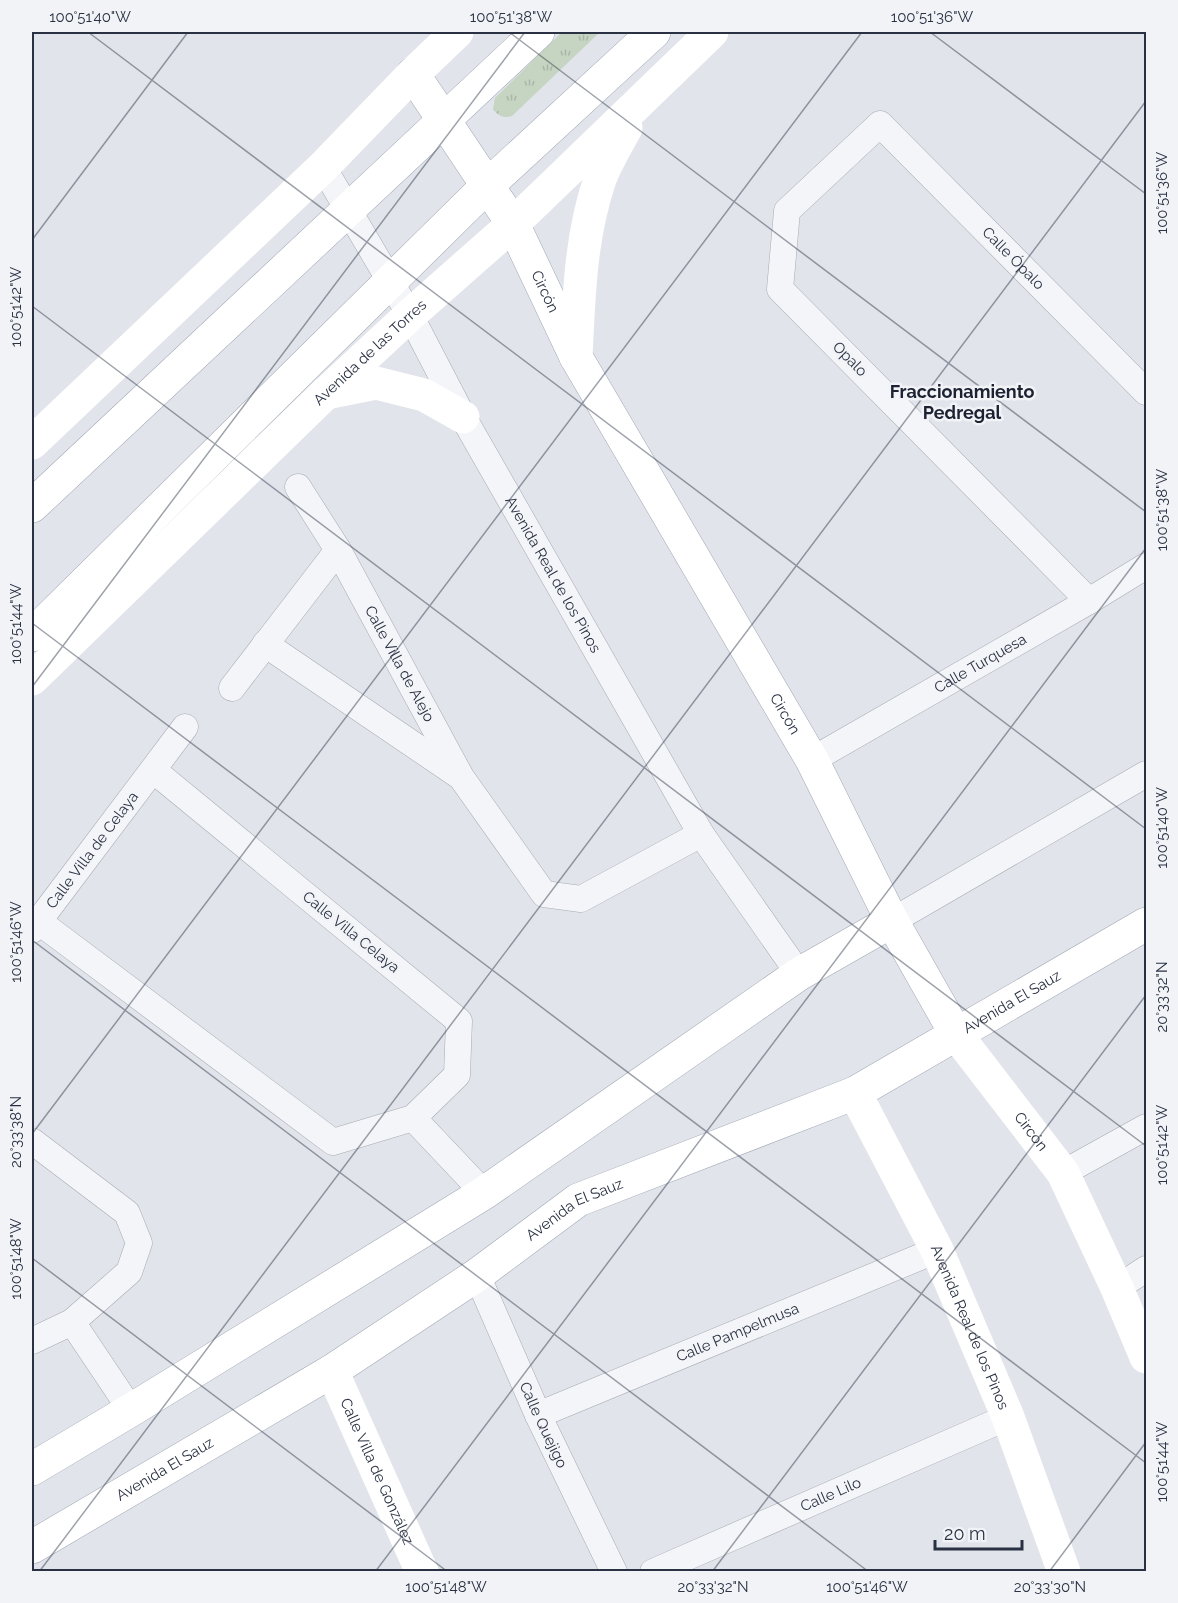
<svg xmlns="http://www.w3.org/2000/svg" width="1178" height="1603" font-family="Raleway,sans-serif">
	<defs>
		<pattern id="grass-tufts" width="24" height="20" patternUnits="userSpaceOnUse" patternTransform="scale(1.5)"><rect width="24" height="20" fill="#c6d4c2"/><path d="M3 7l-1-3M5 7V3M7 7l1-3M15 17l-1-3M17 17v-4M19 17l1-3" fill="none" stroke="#aab6a8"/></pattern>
	</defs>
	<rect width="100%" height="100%" fill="#e1e4ea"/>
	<path fill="url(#grass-tufts)" d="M562 32H600L512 116C504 118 499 117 493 109L495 98Z"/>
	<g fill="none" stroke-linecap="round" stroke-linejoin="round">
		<defs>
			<g id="street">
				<path id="s1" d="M323 167 410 315 463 417 701 834 799 974"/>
				<path id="s2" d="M298 487 338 550 461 777 544 894 581 899 701 834"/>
				<path id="s3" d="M1089 601 780 289 787 211 880 124 1146 392"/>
				<path d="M265 644 458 775"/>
				<path d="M232 688 338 550"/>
				<path id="s4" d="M812 760 1089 601 1146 566"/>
				<path d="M38 921 333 1142 413 1118 457 1075 459 1021 153 770"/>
				<path d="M892 921 1146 774"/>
				<path id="s5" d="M32 930 185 727"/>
				<path d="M413 1118 484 1193"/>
				<path d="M32 1141 127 1213 139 1243 129 1272 72 1322 32 1341"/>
				<path d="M1063 1173 1146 1127"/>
				<path id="s6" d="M477 1275 538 1415 614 1572"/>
				<path d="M1117 1288 1146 1269"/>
				<path d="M72 1322 131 1410"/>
				<path id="s7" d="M538 1415 937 1250"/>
				<path id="s8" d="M653 1572 1008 1417"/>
			</g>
			<g id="primary">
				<path id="s13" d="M413 74 513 224 576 357 812 760 892 921 956 1034"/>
				<path d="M32 506 538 32"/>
				<path d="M32 635 487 186 654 32"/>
				<path d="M32 1469 131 1410 484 1193 799 974 892 921"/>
				<path id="s14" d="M32 1547 332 1371 477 1275 578 1200 855 1093 1146 924"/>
			</g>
		</defs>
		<use href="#street" stroke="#a6abb4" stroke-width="27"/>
		<use href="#primary" stroke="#a1a8b6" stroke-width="34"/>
		<use href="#street" stroke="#f4f5f8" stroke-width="26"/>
		<g stroke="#fff" stroke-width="33">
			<path d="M576 357C579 297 580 240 599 182 605 164 617 145 626 128"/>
			<path d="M326 393 376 383 424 395 463 417"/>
			<path d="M32 443 323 167 413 74 457 32"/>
			<path id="s9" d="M32 679 326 393 410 315 513 224 712 32"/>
			<path id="s10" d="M956 1034 1063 1173 1117 1288 1146 1357"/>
			<path id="s11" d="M855 1093 937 1250 1008 1417 1064 1572"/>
			<path id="s12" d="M332 1371 422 1572"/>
		</g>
		<use href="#primary" stroke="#fff" stroke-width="33"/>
	</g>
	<path fill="none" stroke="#293142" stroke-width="1.5" stroke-opacity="0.45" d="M88 32 1146 829M509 32 1146 512M930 32 1146 194M32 240 188 32M32 306 1146 1146M32 623 1146 1463M32 687 525 32M32 940 869 1572M32 1134 862 32M32 1258 448 1572M39 1572 1146 101M375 1572 1146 548M712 1572 1146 995M1049 1572 1146 1442"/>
	<g text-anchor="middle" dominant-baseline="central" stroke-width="5" stroke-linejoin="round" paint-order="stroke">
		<g font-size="15" fill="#293142" stroke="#f1f3f7">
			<text stroke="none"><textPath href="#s3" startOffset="834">Calle Ópalo</textPath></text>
			<text stroke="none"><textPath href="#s13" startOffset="255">Circón</textPath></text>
			<text stroke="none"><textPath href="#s9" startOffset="470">Avenida de las Torres</textPath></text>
			<text transform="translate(850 359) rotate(45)">Opalo</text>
			<text stroke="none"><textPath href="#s1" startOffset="468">Avenida Real de los Pinos</textPath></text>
			<text stroke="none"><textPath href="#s2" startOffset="204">Calle Villa de Alejo</textPath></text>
			<text stroke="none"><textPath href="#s4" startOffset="194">Calle Turquesa</textPath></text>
			<text stroke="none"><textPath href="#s13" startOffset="741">Circón</textPath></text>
			<text stroke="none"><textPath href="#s5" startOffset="100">Calle Villa de Celaya</textPath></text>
			<text transform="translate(351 932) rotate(39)">Calle Villa Celaya</text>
			<text stroke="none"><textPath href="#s14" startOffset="1126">Avenida El Sauz</textPath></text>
			<text stroke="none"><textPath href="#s10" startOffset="123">Circón</textPath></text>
			<text stroke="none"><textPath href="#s14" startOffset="640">Avenida El Sauz</textPath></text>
			<text stroke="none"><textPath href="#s11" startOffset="261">Avenida Real de los Pinos</textPath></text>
			<text stroke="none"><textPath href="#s7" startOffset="216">Calle Pampelmusa</textPath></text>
			<text stroke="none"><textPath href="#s6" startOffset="164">Calle Quejigo</textPath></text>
			<text stroke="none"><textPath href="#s14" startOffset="154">Avenida El Sauz</textPath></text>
			<text stroke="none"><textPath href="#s12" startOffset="110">Calle Villa de González</textPath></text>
			<text stroke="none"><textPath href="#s8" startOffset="194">Calle Lilo</textPath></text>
		</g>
		<g font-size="18" font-weight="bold" fill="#1c2232" stroke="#f1f3f7">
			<text x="962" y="391">Fraccionamiento<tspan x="962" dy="21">Pedregal</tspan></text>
		</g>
	</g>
	<rect width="1178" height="1603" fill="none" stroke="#f1f3f7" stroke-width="66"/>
	<path d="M935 1540v9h87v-9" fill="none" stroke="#293142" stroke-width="3"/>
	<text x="944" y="1540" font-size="18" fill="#293142" stroke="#f1f3f7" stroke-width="4.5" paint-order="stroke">20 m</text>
	<rect x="33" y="33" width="1112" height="1537" fill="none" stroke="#293142" stroke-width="2"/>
	<g font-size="15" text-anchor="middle" fill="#293142">
		<text x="90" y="22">100°51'40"W</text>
		<text x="511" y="22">100°51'38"W</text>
		<text x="932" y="22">100°51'36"W</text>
		<text transform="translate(1162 193) rotate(-90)" y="5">100°51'36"W</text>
		<text transform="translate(16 307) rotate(-90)" y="5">100°51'42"W</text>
		<text transform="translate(1162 510) rotate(-90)" y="5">100°51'38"W</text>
		<text transform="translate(16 624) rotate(-90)" y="5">100°51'44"W</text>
		<text transform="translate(1162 828) rotate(-90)" y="5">100°51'40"W</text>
		<text transform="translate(16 942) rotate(-90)" y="5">100°51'46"W</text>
		<text transform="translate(1162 997) rotate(-90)" y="5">20°33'32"N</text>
		<text transform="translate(16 1132) rotate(-90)" y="5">20°33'38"N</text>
		<text transform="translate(1162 1145) rotate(-90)" y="5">100°51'42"W</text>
		<text transform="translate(16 1259) rotate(-90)" y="5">100°51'48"W</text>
		<text transform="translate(1162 1462) rotate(-90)" y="5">100°51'44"W</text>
		<text x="446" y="1592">100°51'48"W</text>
		<text x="713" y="1592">20°33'32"N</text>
		<text x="867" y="1592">100°51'46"W</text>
		<text x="1050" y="1592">20°33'30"N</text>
	</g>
</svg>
